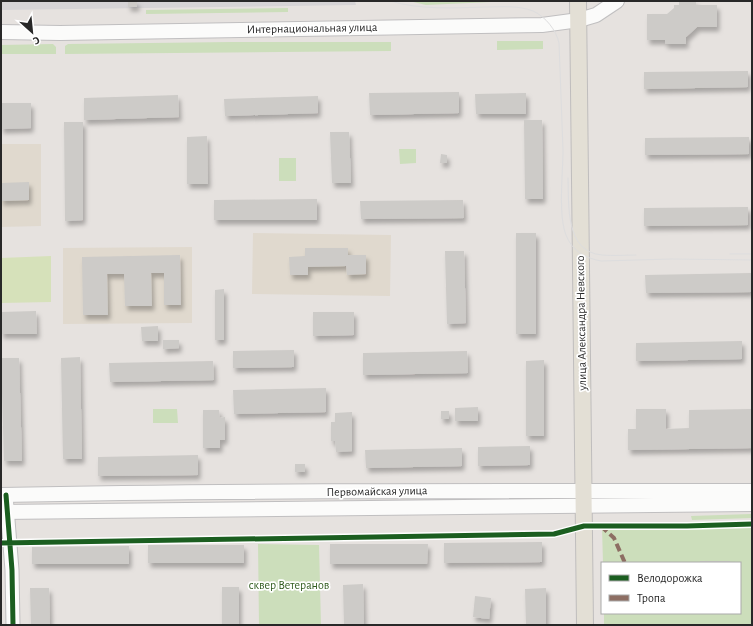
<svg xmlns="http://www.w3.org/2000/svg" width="753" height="626" font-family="'Alegreya Sans',sans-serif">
	<defs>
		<filter id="shadow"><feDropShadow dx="2.5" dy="4.5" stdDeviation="2" flood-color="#0004"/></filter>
	</defs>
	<rect width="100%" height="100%" fill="#e6e2df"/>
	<path fill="#d6d4d6" d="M1 1H355L356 5 1 10Z"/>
	<path fill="#e0d9ce" d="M1 144H41V226L1 227Z
		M253 233 391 235 390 296 252 294Z
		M192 247V323L63 324V248Z"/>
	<path fill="#ccdebb" d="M409 1H490L491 2 426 5Z
		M288 8V12L146 14V10Z
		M497 41H543V49L497 50Z
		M231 42H391V51L65 54V46L68 44Z
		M53 44 56 47V54H1V45Z
		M399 149H416V163L400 164Z
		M279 158H296V181H279Z
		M153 409H177L178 423H153Z
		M751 514 752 518 692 520 691 516Z
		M602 528H752V625H604V613H740V563H603Z
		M258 544 319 545 321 625H259Z"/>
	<path fill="#d6e1ba" d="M51 256V302L1 303V258Z"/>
	<path fill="#cdcbc8" filter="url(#shadow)" d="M128 1H137V7H128Z
		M679 1H696V5H717V27H697L686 37V44H665V40H647V14H667L674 8V5H679Z
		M748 71V87L644 89V72Z
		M459 92V113L370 115 369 93Z
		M526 93V114H476L475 94Z
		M178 95 179 117 84 120V98Z
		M318 96V113L225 116 224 99Z
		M1 103H31V128L1 129Z
		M524 120H542L543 199H525Z
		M64 122H83V220L65 221Z
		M330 132H349L351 183H332Z
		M207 136 208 184H187V137Z
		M749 137V154L645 155V138Z
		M441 154 447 155V163H440Z
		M29 182V200L1 201V183Z
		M317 199V220H214V200Z
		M463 200 464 218 361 219 360 201Z
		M748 207V225L644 226V208Z
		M516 233H536V334H516Z
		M305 248H348V255H366V274L347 275 346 266 308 267V275H290L289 257 305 256Z
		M445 251H464L466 323 447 324Z
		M180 255 181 305H164V273H151L152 306H125L124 274H107L108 315H83L82 257Z
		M751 273V292L646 293 645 275Z
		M224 289V340H215V290Z
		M36 311 37 334H1V312Z
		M313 312H354V335L313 336Z
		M158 326V341H142L141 327Z
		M163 340H179V348L163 349Z
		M742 341V359L636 361V343Z
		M294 350V367L233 368V351Z
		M467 351 468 373 363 375V353Z
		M80 357 82 459H63L61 358Z
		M1 358H19L22 461H4Z
		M544 360V436H526V361Z
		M213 361 214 380 110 382 109 363Z
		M326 388V412L234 414 233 390Z
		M478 407V421H455V408Z
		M636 409H666V429L689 428V410L752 409V448L628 450V429H636Z
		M203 410H219L220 418 225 417V440H220V448H203Z
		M441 411H449V419H441Z
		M352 412V451L336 452 335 441H331V422H335V413Z
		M530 446V465L478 466V447Z
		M462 448V466L366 468 365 450Z
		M198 455V475L98 476V457Z
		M295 464H305V472H295Z
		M542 542V562L444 563V543Z
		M330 544H428L427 564H330Z
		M148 545H244V563H148Z
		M129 546V564H32V547Z
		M700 561H730L731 563H700Z
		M363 584 364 625H344L343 585Z
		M222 587H239V625H222Z
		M30 588H49L50 625H31Z
		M546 588V625H526L525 589Z
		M475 596 491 598 489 619 473 617Z"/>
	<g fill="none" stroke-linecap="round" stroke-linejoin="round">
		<defs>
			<path id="tertiary" d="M6 495 12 570 13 625"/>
			<path id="secondary" d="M1 32 60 33 542 25 579 20 596 15 617 1
				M1 495C251 490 502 491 752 491
				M1 512 752 504"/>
			<path id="primary" d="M578 1 585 625"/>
		</defs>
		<use href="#tertiary" stroke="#c0bfc0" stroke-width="15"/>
		<use href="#secondary" stroke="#c0bfc0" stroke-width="16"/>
		<use href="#primary" stroke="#bfbdbd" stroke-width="18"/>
		<use href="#tertiary" stroke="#fbfbfa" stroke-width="13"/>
		<use href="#secondary" stroke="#fbfbfa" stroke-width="14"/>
		<use href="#primary" stroke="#e3dfd5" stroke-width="16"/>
		<path stroke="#ddddde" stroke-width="1" d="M390 1C421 10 453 8 485 7 500 7 518 5 533 11 546 17 556 30 559 43 560 79 562 114 563 150 563 173 558 215 566 235 572 251 585 258 601 261L672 259 752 260
			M568 178C569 205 565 252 602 255 613 256 625 255 636 255
			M730 254H752"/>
		<path stroke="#8d6e63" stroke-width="4" stroke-dasharray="8 4" stroke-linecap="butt" d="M601 526 614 538 625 563"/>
		<defs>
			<path id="cycleway" d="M6 495 12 570 13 625
				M1 543 554 534 584 526H687L752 524"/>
		</defs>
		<use href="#cycleway" stroke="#fff" stroke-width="8"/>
		<use href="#cycleway" stroke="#1b5e20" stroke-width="5"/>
	</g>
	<g text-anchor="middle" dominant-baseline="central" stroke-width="3.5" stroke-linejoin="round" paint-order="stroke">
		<g font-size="12" fill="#282828" stroke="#fff">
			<text transform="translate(312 28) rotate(-1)">Интернациональная улица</text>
			<text transform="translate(581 323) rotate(-91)">улица Александра Невского</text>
			<text transform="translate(377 491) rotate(-1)">Первомайская улица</text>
		</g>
		<g font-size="12" fill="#325d21" stroke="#fff">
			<text x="289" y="585">сквер Ветеранов</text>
		</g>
	</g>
	<rect width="753" height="626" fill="none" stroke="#282828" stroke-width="4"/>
	<rect x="601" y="562" width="140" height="52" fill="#ffffff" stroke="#a9a9a9"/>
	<rect x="609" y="575" width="20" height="6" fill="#1b5e20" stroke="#a9a9a9"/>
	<text x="637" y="582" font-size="12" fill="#282828">Велодорожка</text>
	<rect x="609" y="595" width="20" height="6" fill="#8d6e63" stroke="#a9a9a9"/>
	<text x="637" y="602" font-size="12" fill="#282828">Тропа</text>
	<g transform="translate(32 32) rotate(153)" stroke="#ffffff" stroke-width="3" paint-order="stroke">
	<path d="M0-3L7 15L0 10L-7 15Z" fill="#282828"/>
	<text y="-6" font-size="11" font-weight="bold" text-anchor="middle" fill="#282828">С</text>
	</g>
</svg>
